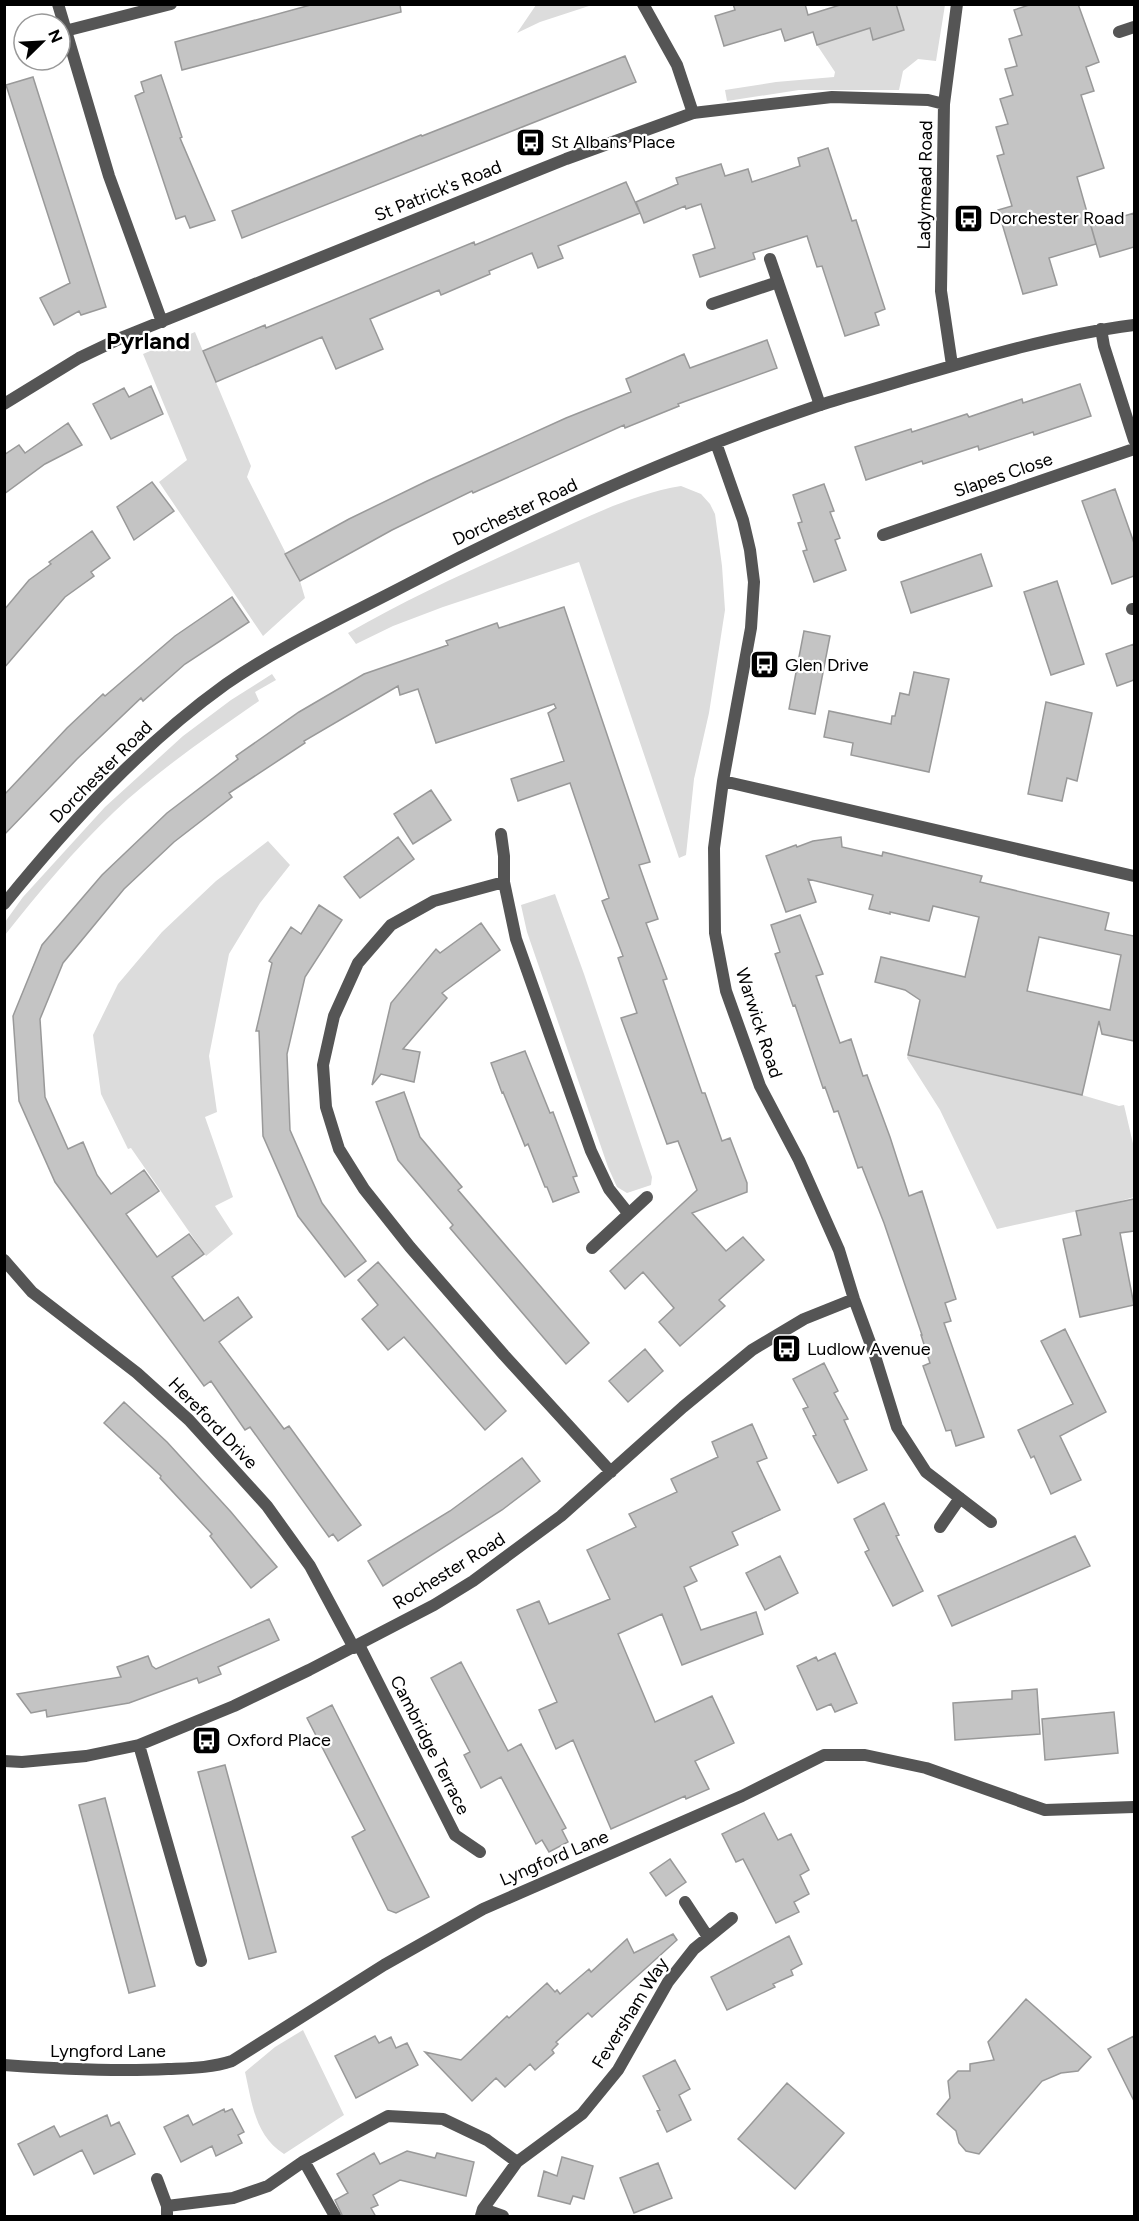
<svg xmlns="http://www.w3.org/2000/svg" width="1139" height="2221" font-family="Figtree,sans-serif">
	<rect width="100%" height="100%" fill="#fff"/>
	<path fill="#dcdcdc" d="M536 5V4L592 5 540 22 517 33Z
		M896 5H945L936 61 918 59 903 71 899 90H799L727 101 725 90 776 82 834 77 835 72 817 45 870 28 874 39Z
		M195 332 251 466 247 477 300 581 305 598 263 636 159 482 187 460 143 354Z
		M681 486 701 494 710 504 715 514 722 566 725 610 709 713 694 779 686 855 679 858 579 562 443 607 393 626 356 644 348 633C410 597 476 568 541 538 586 518 632 494 681 486Z
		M272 674 276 680 255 692 259 701C209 736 158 770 114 812 74 850 39 892 5 935V922L23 897 105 807 183 736 231 700Z
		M268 841 290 865 260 903 229 954 209 1056 217 1112 205 1117 233 1197 215 1206 233 1234 206 1256 131 1148 128 1149 101 1094 93 1035 118 984 162 932 216 881Z
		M555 894 584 974 652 1177 651 1185 627 1193 617 1187 608 1167 527 932 521 905Z
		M908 1055 1082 1095 1119 1106 1124 1105 1134 1148V1197L1114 1203 997 1229 940 1110 907 1058Z
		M303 2030 344 2115 284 2154C255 2136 252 2103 245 2072L275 2047Z"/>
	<path fill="#c4c4c4" stroke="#999" stroke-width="1.5" fill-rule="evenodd" d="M314 4H400L401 12 182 70 175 42Z
		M733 4H805L808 15 843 4H896L904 30 873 40 870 28 817 45 813 32 785 41 781 29 724 46 715 16 735 10Z
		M1032 4H1078L1099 62 1086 67 1094 91 1081 95 1104 168 1077 177 1096 244 1049 258 1057 285 1023 294 998 210 1012 206 997 156 1004 154 996 127 1008 124 1000 99 1013 95 1005 69 1017 66 1009 39 1022 35 1014 10Z
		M625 56 636 82 242 238 232 211 421 135 422 136Z
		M161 75 182 137 180 138 215 220 190 228 185 216 176 219 135 96 144 92 141 82Z
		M33 77 106 307 81 315 79 311 54 325 40 298 70 283 6 85Z
		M828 148 852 221 856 220 885 309 875 313 879 325 845 336 822 266 817 267 807 236 753 253 755 259 700 277 693 255 715 248 701 204 686 209 685 206 644 223 636 202 678 184 676 178 721 164 725 176 748 169 752 182 800 166 798 158Z
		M626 182 640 213 558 246 563 258 538 268 532 253 489 271 490 274 441 295 439 290 370 319 383 349 336 369 322 337 216 382 203 351 265 325 266 328 474 242 475 245Z
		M1134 213V247L1100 257 1091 226Z
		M767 340 777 368 678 404 679 406 625 428 624 425 473 493 472 491 392 530 300 581 285 554 349 519 427 481 566 418 631 392 626 379 684 354 690 368Z
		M1080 384 1091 416 1034 435 1033 432 979 450 978 446 923 464 922 461 866 480 855 447 911 429 912 432 967 414 969 417 1022 399 1023 403Z
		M151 386 163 414 111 439 93 404 124 388 129 397Z
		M68 423 82 445 45 464 4 494V455L19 445 25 453Z
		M152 482 174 511 134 540 117 507Z
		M824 484 834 511 830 512 840 538 835 540 846 570 814 582 803 551 807 550 798 523 802 522 793 495Z
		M1115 489 1134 543V576L1112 584 1082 501Z
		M92 531 110 558 91 572 94 576 65 597 4 668V610L29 580 51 564 49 562Z
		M981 554 992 586 911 613 901 582Z
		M1057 581 1084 664 1051 675 1024 592Z
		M232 597 249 622 185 664 143 701 141 698 77 759 4 835V795L67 728 103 694 105 696 175 636Z
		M564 607 650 862 639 865 658 919 646 923 667 979 663 980 702 1093H705L722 1141 730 1138 747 1183V1192L692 1213 726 1251 743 1237 764 1260 719 1300 725 1306 680 1346 659 1322 674 1308 643 1272 625 1289 610 1271 697 1190 678 1141 667 1144 621 1018 637 1013 618 958 623 956 602 901 609 898 570 783 518 801 511 779 564 761 548 713 556 708 554 704 436 743 418 689 400 695 398 686 304 741 305 743 229 793 232 797 174 842 124 889 63 963 40 1019 45 1097 68 1149 83 1142 97 1175 111 1194 144 1170 159 1191 126 1214 157 1257 189 1234 204 1254 172 1277 204 1321 238 1297 252 1317 219 1342 284 1429 289 1426 361 1525 338 1541 333 1534 329 1537 250 1427 245 1430 211 1381 204 1386 55 1182 19 1101 13 1016 42 945 102 875 167 813 238 759 236 756 299 712 364 674 448 645 446 641 497 623 499 628Z
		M804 631 830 636 815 714 789 709Z
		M1134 644V680L1117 686 1106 654Z
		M914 672 949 679 929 772 851 755 853 743 824 737 829 711 891 724 892 716H895L900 693 909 695Z
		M1046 702 1092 713 1077 781 1067 778 1062 801 1028 794Z
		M431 790 451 820 413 844 394 814Z
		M398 837 414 859 360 898 344 877Z
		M841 837 842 847 882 856 883 852 982 876 980 882 1109 913 1105 930 1134 936V1041L1102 1034 1099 1021 1082 1095 908 1055 920 1000 905 990 875 982 881 957 965 977 979 917 933 906 929 921 890 912V914L869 909 873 895 808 879 816 902 786 912 766 856 796 845 797 847 813 841ZM1039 937 1121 955 1110 1010 1027 991Z
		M319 905 342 920 305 977 287 1054 290 1130 322 1203 366 1261 345 1277 298 1216 263 1136 259 1031H256L272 963 269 961 291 927 301 934Z
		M800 915 823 974 816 976 840 1043 851 1039 863 1076 867 1075 890 1137 909 1196 922 1191 956 1299 945 1303 951 1321 944 1323 984 1437 956 1446 951 1430 946 1431 923 1366 930 1363 921 1335H922L884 1223 862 1167 858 1168 838 1111 834 1112 825 1087 823 1088 795 1005 793 1006 775 954 780 952 771 925Z
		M481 923 500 950 442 993 447 998 403 1049 420 1052 414 1082 381 1074 372 1085 391 1003 436 949 440 953Z
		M525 1051 550 1113 553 1112 577 1176 573 1177 579 1192 553 1202 547 1187H545L528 1144 525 1146 503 1092 502 1093 491 1063Z
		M404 1092 420 1137 462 1187 458 1190 589 1343 566 1364 450 1228 453 1225 398 1160 376 1102Z
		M1134 1199V1231L1120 1233 1134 1305 1080 1317 1063 1239 1081 1235 1076 1211Z
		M378 1262 506 1411 485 1430 404 1337 388 1350 362 1319 378 1305 358 1280Z
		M1065 1329 1106 1412 1060 1436 1081 1480 1051 1494 1034 1456 1031 1458 1018 1430 1073 1404 1041 1341Z
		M645 1349 663 1371 628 1402 609 1381Z
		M824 1363 838 1391 834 1393 848 1419 844 1420 867 1470 838 1483 813 1436 816 1435 803 1409 808 1407 793 1379Z
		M124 1402 167 1442 231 1512 277 1567 251 1588 210 1536 212 1534 160 1478 161 1476 104 1423Z
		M752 1424 767 1458 757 1462 780 1510 732 1532 738 1545 690 1567 697 1581 684 1587 701 1630 756 1612 763 1634 682 1665 662 1614 618 1634 655 1722 712 1696 734 1743 695 1761 709 1789 686 1799 685 1796 611 1829 573 1740 556 1749 539 1710 557 1702 517 1610 539 1601 549 1624 610 1599 587 1550 636 1527 629 1514 677 1492 671 1479 718 1457 712 1442Z
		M522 1458 540 1481 502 1510 383 1586 368 1561 450 1511Z
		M884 1503 899 1535 896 1536 923 1591 893 1606 865 1552 869 1550 854 1519Z
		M1075 1536 1090 1566 952 1626 938 1596Z
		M780 1556 798 1593 765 1610 746 1573Z
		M269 1619 279 1640 218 1667 221 1674 199 1683 197 1678 129 1703 47 1717 46 1710 31 1713 17 1694 121 1677 117 1667 148 1656 152 1666 156 1669Z
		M835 1653 857 1703 835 1712 831 1704 817 1710 797 1666 816 1657 818 1661Z
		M461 1662 508 1751 521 1744 566 1828 562 1830 568 1842 549 1852 542 1840 536 1844 501 1777 481 1788 464 1755 470 1752 431 1678Z
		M1037 1689 1040 1734 955 1740 953 1703 1012 1699V1691Z
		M332 1705 429 1897 396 1913 388 1910 352 1837 365 1830 307 1718Z
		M1114 1712 1118 1753 1045 1760 1042 1719Z
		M225 1765 276 1952 249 1959 198 1772Z
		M105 1798 155 1986 129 1993 79 1805Z
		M764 1813 778 1840 791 1834 809 1870 800 1875 809 1894 794 1902 799 1912 776 1923 743 1859 736 1862 722 1834Z
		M670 1859 686 1882 666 1896 650 1873Z
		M673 1934 677 1940 592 2017 588 2013 556 2042 558 2044 552 2050 554 2053 535 2070 530 2064 505 2087 496 2078 472 2101 425 2052 461 2060 507 2016 509 2018 547 1983 555 1992 557 1990 560 1994 589 1969 591 1972 627 1939 634 1953Z
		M789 1936 802 1964 791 1970 793 1975 773 1984 775 1987 727 2010 711 1977Z
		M1026 1999 1091 2057 1078 2071 1061 2073 1042 2081 979 2154 966 2151 959 2143 956 2131 937 2114 950 2098 948 2081 958 2071H970V2064L994 2060 988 2042Z
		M375 2036 379 2043 391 2037 396 2048 407 2043 418 2065 356 2098 335 2056Z
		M1134 2036V2101L1108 2049Z
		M675 2060 690 2089 679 2095 691 2120 667 2132 657 2111 660 2110 643 2076Z
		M787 2083 844 2133 795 2189 738 2139Z
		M224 2109 225 2112 232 2109 244 2132 238 2135 242 2143 216 2156 212 2146 181 2162 164 2127 188 2115 193 2125Z
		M107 2115 111 2126 119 2122 135 2154 94 2174 82 2150 34 2175 18 2144 54 2126 60 2137Z
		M407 2151 435 2158 437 2153 474 2162 466 2196 400 2180 373 2195 378 2205 371 2208 376 2217H343L335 2200 348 2193 337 2174 374 2153 380 2164Z
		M562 2157 593 2166 584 2199 573 2196 570 2204 538 2196 544 2171 557 2176Z
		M658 2163 672 2198 634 2213 620 2178Z"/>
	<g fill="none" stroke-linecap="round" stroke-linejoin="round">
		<path stroke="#555" stroke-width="12" d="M643 4 677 65 693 113
			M770 259 820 405
			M712 304 778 282"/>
		<path stroke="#555" stroke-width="12" d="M58 4 109 176 162 322
			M65 31 171 4
			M1119 32 1134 27
			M1101 329 1104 346 1134 440
			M952 365 941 291 944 104 957 4
			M4 404 79 358 123 337 566 159 693 113 832 97 928 100 944 104
			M716 443 743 520 750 550 754 582 751 628 723 781 714 848 715 933 726 991 760 1086 799 1160 839 1250 854 1299 875 1356 897 1427 926 1472 991 1522
			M883 535 1134 449
			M1132 609H1134
			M723 781 1134 876
			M501 834 504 856V882
			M4 904C70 823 141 745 226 684 282 645 347 616 408 584 540 515 678 453 820 405 848 396 878 388 907 379 982 357 1057 335 1134 325
			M592 1248 647 1197
			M4 1260 32 1292 137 1373 189 1420 267 1506 310 1566 354 1648
			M611 1472 504 1355 410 1247 364 1189 339 1149 326 1107 323 1065 334 1016 358 963 391 925 434 901 504 882 516 939 591 1151 609 1189 628 1213
			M940 1527 960 1498
			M359 1645 455 1835 480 1852
			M139 1745 201 1961
			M4 1761 22 1762 86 1756 139 1745 234 1706 309 1670 434 1605 473 1581 561 1516 683 1407 752 1350 804 1319 854 1299
			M685 1902 708 1937
			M4 2065C59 2069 113 2072 168 2069 190 2068 211 2068 232 2061L384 1965 483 1909 742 1796 824 1755H865L926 1768 1045 1810 1134 1807
			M304 2161 335 2216
			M157 2179 167 2206
			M483 2209 503 2216
			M167 2216V2206L233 2198 268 2186 304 2161 388 2116 443 2119 487 2140 517 2162
			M481 2216 483 2209 517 2162 582 2114 618 2070 668 1982 694 1949 732 1918"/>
	</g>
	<defs>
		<symbol id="bus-square" viewBox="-11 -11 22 22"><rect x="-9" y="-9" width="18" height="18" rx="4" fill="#000" stroke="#fff"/><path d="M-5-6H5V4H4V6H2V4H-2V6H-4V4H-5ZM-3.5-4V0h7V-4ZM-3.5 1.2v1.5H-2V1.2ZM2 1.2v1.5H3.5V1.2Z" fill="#fff"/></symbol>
	</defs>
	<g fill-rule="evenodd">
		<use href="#bus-square" x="514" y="126" width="33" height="33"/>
		<use href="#bus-square" x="952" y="202" width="33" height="33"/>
		<use href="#bus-square" x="748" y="648" width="33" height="33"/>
		<use href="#bus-square" x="770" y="1332" width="33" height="33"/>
		<use href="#bus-square" x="190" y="1724" width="33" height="33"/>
	</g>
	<g text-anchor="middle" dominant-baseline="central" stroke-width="4.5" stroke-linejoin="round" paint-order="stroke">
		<g font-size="18" fill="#000" stroke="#fff" text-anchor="start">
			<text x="551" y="142">St Albans Place</text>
			<text x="989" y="218">Dorchester Road</text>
			<text x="785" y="665">Glen Drive</text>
			<text x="807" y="1349">Ludlow Avenue</text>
			<text x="227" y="1740">Oxford Place</text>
		</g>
		<g font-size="18" fill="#000" stroke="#fff">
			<text transform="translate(925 185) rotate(-89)">Ladymead Road</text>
			<text transform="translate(438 191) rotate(-22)">St Patrick's Road</text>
			<text transform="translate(1003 475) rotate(-19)">Slapes Close</text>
			<text transform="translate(515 512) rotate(-25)">Dorchester Road</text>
			<text transform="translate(101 772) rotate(-45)">Dorchester Road</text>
			<text transform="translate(759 1023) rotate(72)">Warwick Road</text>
			<text transform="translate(213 1423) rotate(46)">Hereford Drive</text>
			<text transform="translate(449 1571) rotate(-32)">Rochester Road</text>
			<text transform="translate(430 1745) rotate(63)">Cambridge Terrace</text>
			<text transform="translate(554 1858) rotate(-23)">Lyngford Lane</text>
			<text transform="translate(630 2013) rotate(-58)">Feversham Way</text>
			<text x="108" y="2051">Lyngford Lane</text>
		</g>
		<g font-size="24" font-weight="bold" fill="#000" stroke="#fff">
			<text x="148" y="340">Pyrland</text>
		</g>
	</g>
	<rect width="1139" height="2221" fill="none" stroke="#000000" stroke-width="12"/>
	<g transform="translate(42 42) rotate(66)"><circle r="28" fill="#ffffff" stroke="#999999" stroke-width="1.5"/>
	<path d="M0-4.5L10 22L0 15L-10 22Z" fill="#000000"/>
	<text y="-9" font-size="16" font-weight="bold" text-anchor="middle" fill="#000000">N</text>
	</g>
</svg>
